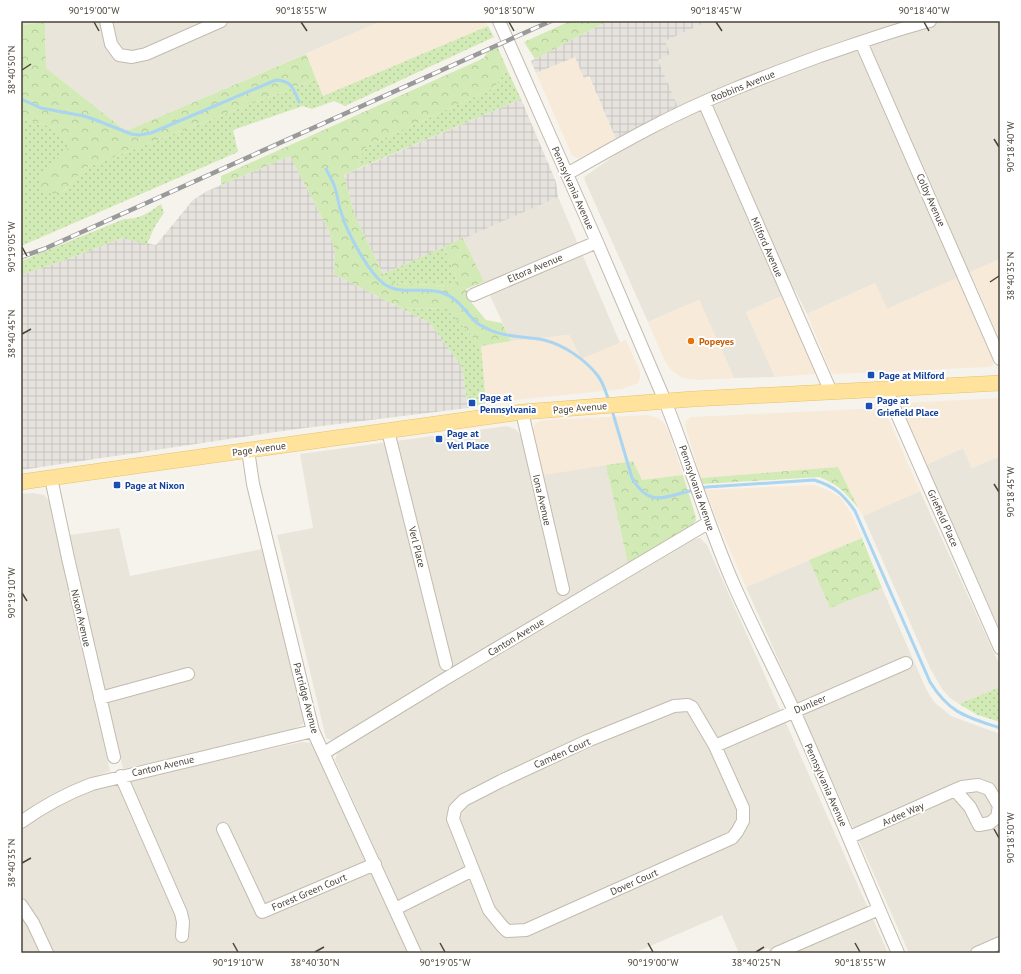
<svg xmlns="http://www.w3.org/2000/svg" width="1021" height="974" font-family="'PT Sans',sans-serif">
	<defs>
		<pattern id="industrial-grid" width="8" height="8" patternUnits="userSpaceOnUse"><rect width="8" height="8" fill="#e6e2dd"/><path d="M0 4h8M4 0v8" fill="none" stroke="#c7c3be"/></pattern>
		<pattern id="grass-dots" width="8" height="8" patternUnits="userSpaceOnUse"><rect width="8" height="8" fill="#d2eab5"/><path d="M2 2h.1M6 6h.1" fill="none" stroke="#b6ca9c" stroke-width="1.8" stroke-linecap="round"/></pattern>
		<pattern id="forest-crowns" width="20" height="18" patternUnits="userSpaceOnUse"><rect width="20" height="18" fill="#d2eab5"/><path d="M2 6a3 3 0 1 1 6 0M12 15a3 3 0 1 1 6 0" fill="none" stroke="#b6ca9c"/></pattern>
	</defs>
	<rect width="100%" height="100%" fill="#f6f3ec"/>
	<path fill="#eae5da" d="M21 21H382L126 131 46 68 45 22 21 25Z
		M708 21H944L945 23 957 21H1000V259L887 309 875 283 807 314 795 290 746 312 775 377 734 378 699 300 648 322 585 181 584 177 621 151 683 119 658 60 664 41Z
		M558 197 620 343 581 359 569 335 511 341 463 238Z
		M507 426 515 429 521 435 533 476 606 465 628 564 336 738 331 740 326 738 277 535 313 528 300 454Z
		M963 448 972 468 1000 456V630L926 465Z
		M920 491 1000 666V687L959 704 950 698 942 689 930 668 863 516Z
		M33 493 44 495 49 501 110 771 82 781 55 793 21 815V494Z
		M119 528 130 576 262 549 304 720 303 724 292 730 123 769 70 535Z
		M700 538 707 545 888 953H771L768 948 757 953H739L722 915 634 953H422L335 760 337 754 341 749 695 539Z
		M809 560 830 608 882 588 926 689 934 702 951 716 1000 734V953H909L746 587Z
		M302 742 311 743 316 749 408 953H21V829L28 824 48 810 76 795 101 786Z"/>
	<path fill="#f7ead8" d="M382 21H485L488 26 323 96 306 54Z
		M575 57 584 77 588 76 616 139 579 158 575 157 572 155 536 73Z
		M1000 259V340L970 272Z
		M957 278 993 360V365L989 367 835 374 831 372 807 314 875 283 887 309Z
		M781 296 816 371 815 374 775 377 746 312Z
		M699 300 734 378 699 380 690 379 681 377 671 370 665 361 648 322Z
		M569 335 581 359 626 340 640 371V377L638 383 622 389 486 403 481 346 511 341Z
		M1000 398V456L972 468 963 448 926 465 901 410 902 406 905 403Z
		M882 408 885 411 920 491 863 516 838 467 701 478 685 425 686 421 691 417Z
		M648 415 657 418 664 423 669 433 683 475 642 480 633 461 543 475 533 431 534 426 538 422 545 420Z
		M814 485 832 492 841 498 851 513 862 538 746 587 716 518 706 490Z"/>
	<path fill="url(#industrial-grid)" d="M608 21H708L665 41 670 54 658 60 678 107 616 139 589 76 584 78 575 57 536 73 531 61Z
		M521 99 556 182 558 197 383 274 355 216 344 175Z
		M290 156 329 231 335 251 334 274 430 323 462 367 468 408 289 430 21 470V275L68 259 122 238 156 245 193 200 207 191Z"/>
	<path fill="url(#grass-dots)" d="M488 26 494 37 345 106 334 101 312 109 303 106 233 130 238 152 21 246V118L52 127 72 145 63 192 85 168 316 79 323 96Z
		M507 69 521 99 359 168 358 160 367 146 494 88Z
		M161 204 164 213 155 226 147 244 122 238 68 259 21 275V261L124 219C140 219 148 213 161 204Z
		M444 247 457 279 453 286 390 283 383 274Z
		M446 308 481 346 486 403 468 408 462 367 430 323 403 309Z
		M1000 687V722L978 715 959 704Z"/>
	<path fill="url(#forest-crowns)" d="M570 21H608L535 59 524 42Z
		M45 22 46 68 126 131 306 54 316 79 85 168 63 192 44 194 39 177 71 145 52 127 21 118V25Z
		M498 48 507 69 494 88 367 146 358 160 359 168 344 175 355 216 383 274 390 283 453 286 457 279 444 247 463 238 484 282 466 289 471 302 486 320 502 323 511 341 481 346 446 308 403 309 334 274 335 251 329 231 290 156 221 185V176L484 58 487 52Z
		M633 461 642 480 683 475 695 514 696 520 692 526 628 564 606 465Z
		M838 467 859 509C846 493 838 484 819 477L703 484 701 478Z
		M862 538 882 588 830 608 809 560Z"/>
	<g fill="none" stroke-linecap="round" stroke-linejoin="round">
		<path stroke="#a9d4f2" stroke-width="3" d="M21 99 41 108 84 116 96 120 131 134 139 135 151 133 276 80C292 81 293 88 299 102
			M326 169C330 176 334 183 336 191 338 199 339 207 342 215 348 234 368 272 384 284 401 296 424 286 443 293 458 298 466 313 477 323 481 326 486 328 490 330 507 338 526 336 544 340 564 345 586 360 598 376 604 384 606 393 609 401
			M612 410 632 478C650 509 666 496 694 490
			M700 488 707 487 814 480C834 486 843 494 855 511L930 682C950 714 967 717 1000 728"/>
		<defs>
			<path id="minor" d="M106 21 111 44 119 55 132 57 146 54 221 21
				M499 21 597 242 665 401C689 461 707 523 733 583 752 626 774 668 794 711 830 791 863 873 898 953
				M861 42 1000 359
				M704 102 831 392
				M567 174C595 158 623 142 652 127 705 99 763 77 820 56 856 44 893 30 930 21
				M473 295 597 242
				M886 389 1000 648
				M522 412 563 589
				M388 431 446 664
				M248 450 253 484 313 731 415 953
				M51 478 68 558 114 757
				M100 698 188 674
				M688 705 692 707 715 746 743 808V821L737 832 732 838 526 930 507 931 502 926 489 910 453 819 455 809 464 800 501 781 587 741 674 706Z
				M715 746 906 663
				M324 753 445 679 708 523
				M121 776 181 913 183 922 182 936
				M21 822C45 805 65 794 92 784L313 731
				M223 829 262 912 375 864
				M850 837 955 790 962 787 978 785 989 789 999 806 997 817 990 823 979 825 970 807 955 790
				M21 905 33 923 47 953
				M395 909 473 870
				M777 953 879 909
				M977 953 1000 943"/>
			<path id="major" d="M21 482 522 412 693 399 1000 383"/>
		</defs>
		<use href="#minor" stroke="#c2bbae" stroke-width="14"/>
		<use href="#major" stroke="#e6c16a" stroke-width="16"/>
		<use href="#minor" stroke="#fff" stroke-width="12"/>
		<use href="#major" stroke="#ffe39c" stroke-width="15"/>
		<defs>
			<path id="rail" d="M21 257 44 249 551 21"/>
		</defs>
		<use href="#rail" stroke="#9a9a9a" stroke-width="4.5"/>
		<use href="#rail" stroke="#fff" stroke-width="3" stroke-dasharray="9" stroke-linecap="butt"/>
	</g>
	<path fill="none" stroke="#4b4439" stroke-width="1.5" d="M94 22 99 31M301 22 307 31M509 22 514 31M716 22 722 31M924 22 929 31M22 70 31 64M994 139 999 147M22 247 27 256M990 282 999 276M22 334 31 329M994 484 999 492M22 593 27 601M994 829 999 838M22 863 31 858M233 943 238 952M440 943 445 952M648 943 653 952M855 943 860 952M315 952 324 947M756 952 764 947"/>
	<circle fill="#e8710a" stroke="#fff" stroke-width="1.5" cx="691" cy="341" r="4"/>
	<g fill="#1a4fb4" stroke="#fff" stroke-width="1.5">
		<rect x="867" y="371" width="8" height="8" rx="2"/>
		<rect x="468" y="399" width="8" height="8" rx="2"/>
		<rect x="865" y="402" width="8" height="8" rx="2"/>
		<rect x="435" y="435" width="8" height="8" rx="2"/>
		<rect x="113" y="481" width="8" height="8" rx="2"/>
	</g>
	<g text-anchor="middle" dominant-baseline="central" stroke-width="4" stroke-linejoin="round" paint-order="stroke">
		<g font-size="10" fill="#4b4439" stroke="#fff">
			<text transform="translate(743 86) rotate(-22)">Robbins Avenue</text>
			<text transform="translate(573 188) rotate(66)">Pennsylvania Avenue</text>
			<text transform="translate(931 200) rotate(66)">Colby Avenue</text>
			<text transform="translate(767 247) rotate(66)">Milford Avenue</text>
			<text transform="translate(535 268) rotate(-23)">Eltora Avenue</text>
			<text transform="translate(580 408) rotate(-5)">Page Avenue</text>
			<text transform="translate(259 449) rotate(-8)">Page Avenue</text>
			<text transform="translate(697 488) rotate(71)">Pennsylvania Avenue</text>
			<text transform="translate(542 500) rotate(77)">Iona Avenue</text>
			<text transform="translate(943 518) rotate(66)">Griefield Place</text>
			<text transform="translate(417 547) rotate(76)">Verl Place</text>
			<text transform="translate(81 618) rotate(77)">Nixon Avenue</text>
			<text transform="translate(516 637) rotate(-31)">Canton Avenue</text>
			<text transform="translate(306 698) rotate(75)">Partridge Avenue</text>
			<text transform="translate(810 704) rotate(-23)">Dunleer</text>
			<text transform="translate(562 753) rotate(-24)">Camden Court</text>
			<text transform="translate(163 766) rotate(-13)">Canton Avenue</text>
			<text transform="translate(826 785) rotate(66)">Pennsylvania Avenue</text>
			<text transform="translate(903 814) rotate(-24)">Ardee Way</text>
			<text transform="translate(634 882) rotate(-24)">Dover Court</text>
			<text transform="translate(309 892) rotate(-23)">Forest Green Court</text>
		</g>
		<g font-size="10" font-weight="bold" fill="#c56008" stroke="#fff" text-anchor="start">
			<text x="699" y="341">Popeyes</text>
		</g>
		<g font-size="10" font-weight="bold" fill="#164399" stroke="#fff" text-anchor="start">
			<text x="879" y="375">Page at Milford</text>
			<text x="480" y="397">Page at<tspan x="480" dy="12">Pennsylvania</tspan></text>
			<text x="877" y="400">Page at<tspan x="877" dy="12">Griefield Place</tspan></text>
			<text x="447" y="433">Page at<tspan x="447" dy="12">Verl Place</tspan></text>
			<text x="125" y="485">Page at Nixon</text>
		</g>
	</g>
	<rect width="1021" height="974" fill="none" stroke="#ffffff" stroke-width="44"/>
	<rect x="22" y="22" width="977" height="930" fill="none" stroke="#4b4439" stroke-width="1.5"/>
	<g font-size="10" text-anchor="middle" fill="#4b4439">
		<text x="94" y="14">90°19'00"W</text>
		<text x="301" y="14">90°18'55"W</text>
		<text x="509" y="14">90°18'50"W</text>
		<text x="716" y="14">90°18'45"W</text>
		<text x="924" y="14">90°18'40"W</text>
		<text transform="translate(11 70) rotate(-90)" y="4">38°40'50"N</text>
		<text transform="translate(1010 147) rotate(-90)" y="4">90°18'40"W</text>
		<text transform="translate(11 247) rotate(-90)" y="4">90°19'05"W</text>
		<text transform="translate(1010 276) rotate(-90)" y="4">38°40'35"N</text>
		<text transform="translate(11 334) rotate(-90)" y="4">38°40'45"N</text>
		<text transform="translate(1010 492) rotate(-90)" y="4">90°18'45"W</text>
		<text transform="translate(11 593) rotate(-90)" y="4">90°19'10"W</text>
		<text transform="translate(1010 838) rotate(-90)" y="4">90°18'50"W</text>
		<text transform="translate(11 863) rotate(-90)" y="4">38°40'35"N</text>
		<text x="238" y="966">90°19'10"W</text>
		<text x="315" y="966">38°40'30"N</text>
		<text x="445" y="966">90°19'05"W</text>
		<text x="653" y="966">90°19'00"W</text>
		<text x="756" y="966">38°40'25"N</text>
		<text x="860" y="966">90°18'55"W</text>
	</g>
</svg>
